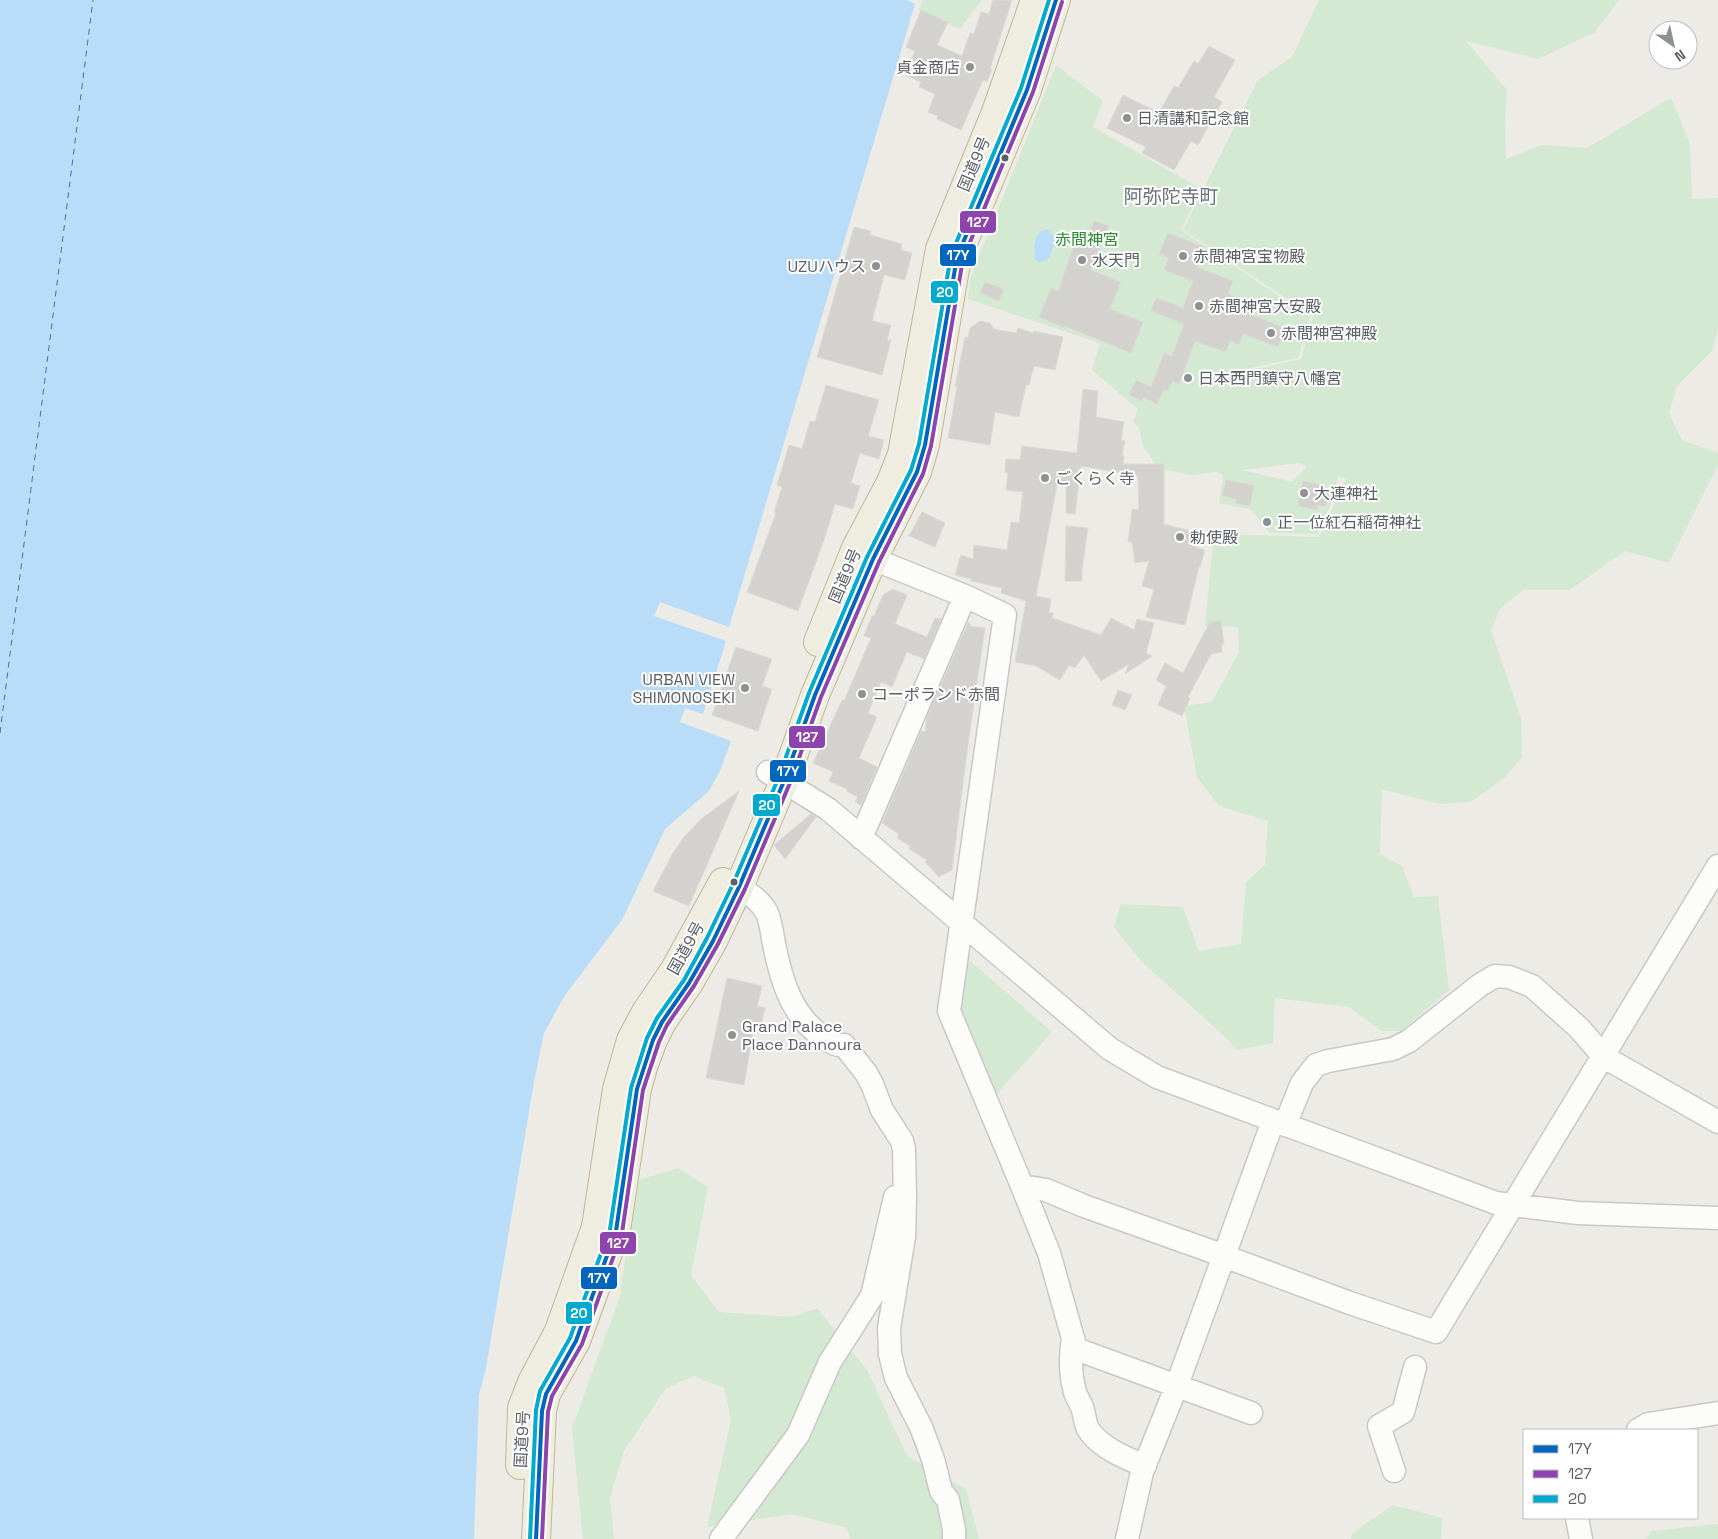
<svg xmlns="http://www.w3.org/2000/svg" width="1718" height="1539" font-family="'Space Grotesk','Noto Sans JP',sans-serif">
	<rect width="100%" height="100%" fill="#ecebe6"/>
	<path fill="#d3e9d1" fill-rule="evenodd" d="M923 0H982L960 29 919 10Z
		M1319 0H1619L1595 32 1538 59 1466 41 1507 90 1505 124 1506 159 1541 145 1587 148 1671 98 1690 144 1692 199 1718 198V329L1712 351 1677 386 1669 413 1682 440 1718 453V465L1669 563 1625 551 1570 590H1522L1500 609 1491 630 1521 718 1522 757 1504 779 1470 802 1439 804 1382 789 1380 854 1402 866 1414 897 1438 896 1449 990 1401 1031H1381L1349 1007 1275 998 1273 1043 1237 1050 1222 1034 1141 961 1114 927 1121 904 1183 907 1199 951 1241 944 1246 882 1265 865 1268 821 1219 806 1197 777 1184 706 1212 702 1239 652 1238 627 1205 626 1214 534 1319 537 1346 479 1338 477 1330 506 1318 534 1269 533 1252 510 1219 503 1223 475 1217 472 1191 475 1159 469 1143 446 1139 428 1133 422 1138 409 1092 370 1100 343 968 299 970 281 976 264 1056 65 1103 101 1093 127 1201 189 1181 230 1310 317 1298 358 1240 370 1238 373 1301 359 1313 316 1183 230 1257 81 1292 57ZM1300 463 1307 466 1292 482 1242 470Z
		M969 960 1052 1032 996 1095 960 1008 966 965Z
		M678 1168 708 1187 691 1275 719 1312 791 1317 817 1308 867 1370 907 1456 966 1489 979 1539H850L847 1528 791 1514 707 1527 731 1420 724 1388 694 1376 666 1388 624 1451 610 1498 614 1539H583L572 1428 620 1296 636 1181Z
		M1393 1505 1442 1518 1441 1539H1351L1352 1533Z
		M1718 1524V1539H1646L1652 1531Z"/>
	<path fill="#b9dcf8" d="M0 0H907L915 4 729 627 660 602 654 616 726 641 703 714 685 708 680 722 731 741 720 771 709 791 665 829 622 920 565 995 544 1033 534 1082 486 1368 479 1395 474 1539H0Z
		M1047 229 1056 239 1049 258 1039 263 1035 259C1034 247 1033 232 1047 229Z"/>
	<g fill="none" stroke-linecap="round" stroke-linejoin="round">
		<path stroke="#3a76b8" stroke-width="1" stroke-dasharray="6 5" stroke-linecap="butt" d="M0 733 93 0"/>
	</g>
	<path fill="#d3d2cf" stroke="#dcdad5" d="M993 0H1012L990 69H992L987 82 983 80 961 130 937 119 938 116 928 112 935 94 919 87 921 82 905 75 915 51 906 47 921 10 948 22 937 45 962 56 970 33 974 34 981 12 989 14Z
		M1209 46 1235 60 1214 97 1222 102 1198 145 1191 141 1174 170 1142 153 1146 147 1107 128 1123 95 1159 113 1174 86 1178 88 1194 61 1198 64Z
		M1094 220 1109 226 1091 270 1121 282 1110 309 1143 322 1131 353 1065 326V328L1039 317 1051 288 1058 291 1075 242 1085 245Z
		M854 227 871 231 870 235 902 244 901 250 912 253 905 280 884 275 872 321 891 325 887 340H891L882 375 817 357Z
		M1168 233 1204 247 1197 267 1233 281 1228 294 1254 304 1250 314 1285 328 1278 347 1243 334 1239 344 1230 341 1226 352 1195 341 1179 384 1172 381 1168 391 1164 389 1157 404 1143 397 1142 401 1129 395 1136 380 1151 387 1164 353 1172 356 1184 324 1151 311 1156 298 1183 308 1193 281 1164 270 1169 258 1159 254Z
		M985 282 1004 289 999 301 980 293Z
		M980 321 990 323 994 329 1016 333 1018 328 1033 333 1034 331 1063 337 1055 370 1034 366 1029 385H1026L1019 417 995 412 990 445 948 438 957 387H955L965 337 968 338 970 328Z
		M826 385 879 400 868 436 884 440 879 459 860 453 851 483 860 486 853 509 835 504 825 537 798 611 747 592 776 513 774 512 782 487 777 485 789 445 802 449 810 421 815 422Z
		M1083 389 1098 391 1096 417 1124 422 1121 440 1125 441 1122 456H1124L1123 464H1164V524L1198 533 1195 547 1205 550 1200 567 1199 566 1185 625 1146 617 1154 589 1142 586 1149 561 1135 563 1132 542H1128L1132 509 1139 510 1138 476 1081 466 1075 514 1066 513V485H1057L1036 596 1051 599 1049 612 1053 613 1052 618 1101 635 1111 618 1134 630 1137 619 1154 623 1146 653 1152 656 1125 674 1129 664 1101 681 1084 655 1075 668 1069 665 1060 680 1036 666 1015 662 1026 601 1001 593 1002 588 971 581V579L955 575 961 555 973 559 974 545 1007 550 1011 522 1019 523 1023 492 1006 490 1008 473 1005 472 1006 459 1020 460 1022 446 1077 453Z
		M1226 480 1254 485 1250 506 1235 503 1236 499 1222 496Z
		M1303 481 1325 486 1324 491 1329 492 1326 506 1318 505 1317 510 1298 506Z
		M922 512 945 523 935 547 909 536Z
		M1066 526 1088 528 1082 569V581H1065Z
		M893 589 907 595 895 624 927 637 935 618 941 619 924 659 907 652 892 687 881 682 868 713 877 717 859 758 877 767 861 805 855 802 858 797 846 791 847 789 829 781 833 772 813 763 842 700 844 701 871 638 864 636 872 616H874L883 595Z
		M1221 621 1224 644H1221L1222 652 1211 654 1188 697 1190 698 1182 716 1158 705 1166 686 1156 680 1165 663 1183 673 1210 622Z
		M968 623H970V626L985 628 969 737 952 870 939 877 925 862 927 860 909 849 910 846 897 838 899 834 882 823 921 731 925 732 927 717Z
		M736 647 772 659 762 686 772 689 758 731 712 715Z
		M1118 690 1132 695 1125 710 1112 705Z
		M739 791 689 906 653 891 673 853 684 837 700 820Z
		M811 814 816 817 785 859 774 845Z
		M727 978 762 986 757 1006 765 1008 759 1033 753 1032 744 1085 706 1078Z"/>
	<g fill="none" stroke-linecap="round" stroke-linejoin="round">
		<defs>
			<path id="minor" d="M859 550 873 559 965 596 1005 615 949 1011 1022 1186 1049 1253 1076 1349 1251 1413
				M768 772 828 809 1110 1049 1157 1077 1496 1203 1578 1213 1718 1218
				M861 838 965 596
				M739 887C750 894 761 901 767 913 771 922 772 934 774 944 781 979 791 1016 823 1037 831 1042 835 1046 844 1045L866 1073 872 1084 882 1110 902 1141 904 1149 905 1197 904 1237 889 1328 890 1354 896 1378 921 1427 933 1459 941 1491 948 1500 954 1529V1539
				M1285 1125 1302 1083 1316 1065 1328 1061 1393 1049 1409 1041 1480 985 1495 976 1509 977 1532 986 1579 1028 1604 1057 1718 1122
				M1022 1186 1046 1190 1084 1206 1205 1249 1350 1303 1436 1332 1718 866
				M1073 1338C1070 1356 1070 1374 1075 1392 1077 1398 1081 1404 1083 1410 1085 1417 1085 1426 1090 1432 1103 1449 1126 1458 1145 1466
				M1638 1430 1648 1424 1718 1413
				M1394 1471 1379 1426 1403 1412 1415 1367
				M1577 1518 1581 1539
				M721 1539 798 1435 830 1362 872 1296 895 1197
				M1127 1539 1142 1472 1177 1385 1273 1121"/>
			<path id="highway" d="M818 642 856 548 891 482 902 454 940 249 996 112 1035 0
				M520 1465 522 1408 532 1382 559 1331 596 1227 617 1089 631 1040 646 1012 674 971 723 882
				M536 1539 542 1411 546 1394 576 1341 616 1231 637 1089 643 1067 653 1040 662 1022 689 983 713 941 739 887 784 781 815 695 873 559 917 472 925 445 957 257 1027 90 1056 0"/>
		</defs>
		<use href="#minor" stroke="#c8c8c7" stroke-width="25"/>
		<use href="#highway" stroke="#c4b693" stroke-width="30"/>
		<use href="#minor" stroke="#fcfcfb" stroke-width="22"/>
		<use href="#highway" stroke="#efece0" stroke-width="28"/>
		<defs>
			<path id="bus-1" d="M536 1539 542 1411 546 1394 576 1341 616 1231 637 1089 653 1040 662 1022 689 983 713 941 739 887 784 781 815 695 873 559 917 472 925 445 957 257 1027 90 1056 0"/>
			<path id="bus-2" d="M542 1539 548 1412 552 1396 582 1344 622 1233 643 1090 659 1042 667 1025 694 986 718 944 745 889 790 783 821 697 879 562 923 474 931 446 963 259 1033 92 1062 2"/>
			<path id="bus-3" d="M530 1539 536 1410 540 1391 570 1338 610 1229 631 1088 647 1038 657 1018 684 980 707 938 733 884 778 779 809 693 867 557 911 470 919 444 951 255 1021 88 1049 0"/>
		</defs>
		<use href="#bus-1" stroke="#fff" stroke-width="8"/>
		<use href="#bus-2" stroke="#fff" stroke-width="8"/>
		<use href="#bus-3" stroke="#fff" stroke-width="8"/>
		<use href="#bus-1" stroke="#0065bd" stroke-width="4"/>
		<use href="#bus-2" stroke="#8e44ad" stroke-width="4"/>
		<use href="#bus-3" stroke="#00a9ce" stroke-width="4"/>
	</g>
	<g fill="#8e9192" stroke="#fff" stroke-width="2">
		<circle cx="970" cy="67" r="5"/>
		<circle cx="1127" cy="118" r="5"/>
		<circle cx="1183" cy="256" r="5"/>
		<circle cx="1082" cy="260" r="5"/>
		<circle cx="876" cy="266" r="5"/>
		<circle cx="1199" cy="306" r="5"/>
		<circle cx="1271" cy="333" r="5"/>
		<circle cx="1188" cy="378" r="5"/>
		<circle cx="1045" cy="478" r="5"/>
		<circle cx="1304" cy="493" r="5"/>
		<circle cx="1267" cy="522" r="5"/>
		<circle cx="1180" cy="537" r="5"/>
		<circle cx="745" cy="688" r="5"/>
		<circle cx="862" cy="694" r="5"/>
		<circle cx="732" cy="1035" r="5"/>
	</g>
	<g fill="#5b6065" stroke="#fff" stroke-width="2">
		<circle cx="1005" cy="158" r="4.5"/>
		<circle cx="734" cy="882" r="4.5"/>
	</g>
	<g text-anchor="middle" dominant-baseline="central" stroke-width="4" stroke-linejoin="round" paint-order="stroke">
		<g font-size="16" fill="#5b6065" stroke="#fff" text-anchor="start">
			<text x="960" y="67" text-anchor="end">貞金商店</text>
			<text x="1137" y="118">日清講和記念館</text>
			<text x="1193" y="256">赤間神宮宝物殿</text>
			<text x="1092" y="260">水天門</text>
			<text x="866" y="266" text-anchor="end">UZUハウス</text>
			<text x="1209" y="306">赤間神宮大安殿</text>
			<text x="1281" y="333">赤間神宮神殿</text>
			<text x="1198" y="378">日本西門鎮守八幡宮</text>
			<text x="1055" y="478">ごくらく寺</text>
			<text x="1314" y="493">大連神社</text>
			<text x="1277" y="522">正一位紅石稲荷神社</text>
			<text x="1190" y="537">勅使殿</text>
			<text x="735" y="679" text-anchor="end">URBAN VIEW<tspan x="735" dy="18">SHIMONOSEKI</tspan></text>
			<text x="872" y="694">コーポランド赤間</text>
			<text x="742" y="1026">Grand Palace<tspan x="742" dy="18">Place Dannoura</tspan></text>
		</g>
		<g font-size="16" fill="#5b6065" stroke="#fff">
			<text transform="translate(974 164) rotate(-67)">国道9号</text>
			<text transform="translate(845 576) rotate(-67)">国道9号</text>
			<text transform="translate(686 948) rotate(-61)">国道9号</text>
			<text transform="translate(522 1439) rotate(-87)">国道9号</text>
		</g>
		<g font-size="16" fill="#308735" stroke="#fff">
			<text x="1087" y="239">赤間神宮</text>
		</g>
		<g font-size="19" fill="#6c7277" stroke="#fff">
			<text x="1171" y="196">阿弥陀寺町</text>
		</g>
	</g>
	<g stroke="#fff" stroke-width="2">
		<rect x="959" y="210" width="38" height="24" rx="5" fill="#8e44ad"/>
		<rect x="939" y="243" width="38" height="24" rx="5" fill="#0065bd"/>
		<rect x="930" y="280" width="29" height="24" rx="5" fill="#00a9ce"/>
		<rect x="788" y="725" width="38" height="24" rx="5" fill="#8e44ad"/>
		<rect x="769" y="759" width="38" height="24" rx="5" fill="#0065bd"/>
		<rect x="752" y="793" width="29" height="24" rx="5" fill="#00a9ce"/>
		<rect x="599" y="1231" width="38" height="24" rx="5" fill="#8e44ad"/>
		<rect x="580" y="1266" width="38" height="24" rx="5" fill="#0065bd"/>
		<rect x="565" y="1301" width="28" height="24" rx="5" fill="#00a9ce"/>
	</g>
	<g font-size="14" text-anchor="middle" font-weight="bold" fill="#fff">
		<text x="978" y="227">127</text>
		<text x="958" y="260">17Y</text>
		<text x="945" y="297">20</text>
		<text x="807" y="742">127</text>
		<text x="788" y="776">17Y</text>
		<text x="767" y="810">20</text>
		<text x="618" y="1248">127</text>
		<text x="599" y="1283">17Y</text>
		<text x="579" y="1318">20</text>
	</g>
	<rect x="1523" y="1429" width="175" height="90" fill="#ffffff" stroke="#bdbfc1"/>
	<rect x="1533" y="1445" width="25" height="8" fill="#0065bd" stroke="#bdbfc1"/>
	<text x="1568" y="1454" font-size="15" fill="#5b6065">17Y</text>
	<rect x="1533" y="1470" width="25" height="8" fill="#8e44ad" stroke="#bdbfc1"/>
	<text x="1568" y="1479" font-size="15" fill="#5b6065">127</text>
	<rect x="1533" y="1495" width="25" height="8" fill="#00a9ce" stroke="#bdbfc1"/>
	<text x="1568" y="1504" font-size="15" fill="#5b6065">20</text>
	<g transform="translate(1673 45) rotate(146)"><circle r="24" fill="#ffffff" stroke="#bdbfc1"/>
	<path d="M0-4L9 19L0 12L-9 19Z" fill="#8e9192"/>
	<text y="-8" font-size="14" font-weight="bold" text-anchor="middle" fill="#5b6065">N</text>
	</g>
</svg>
